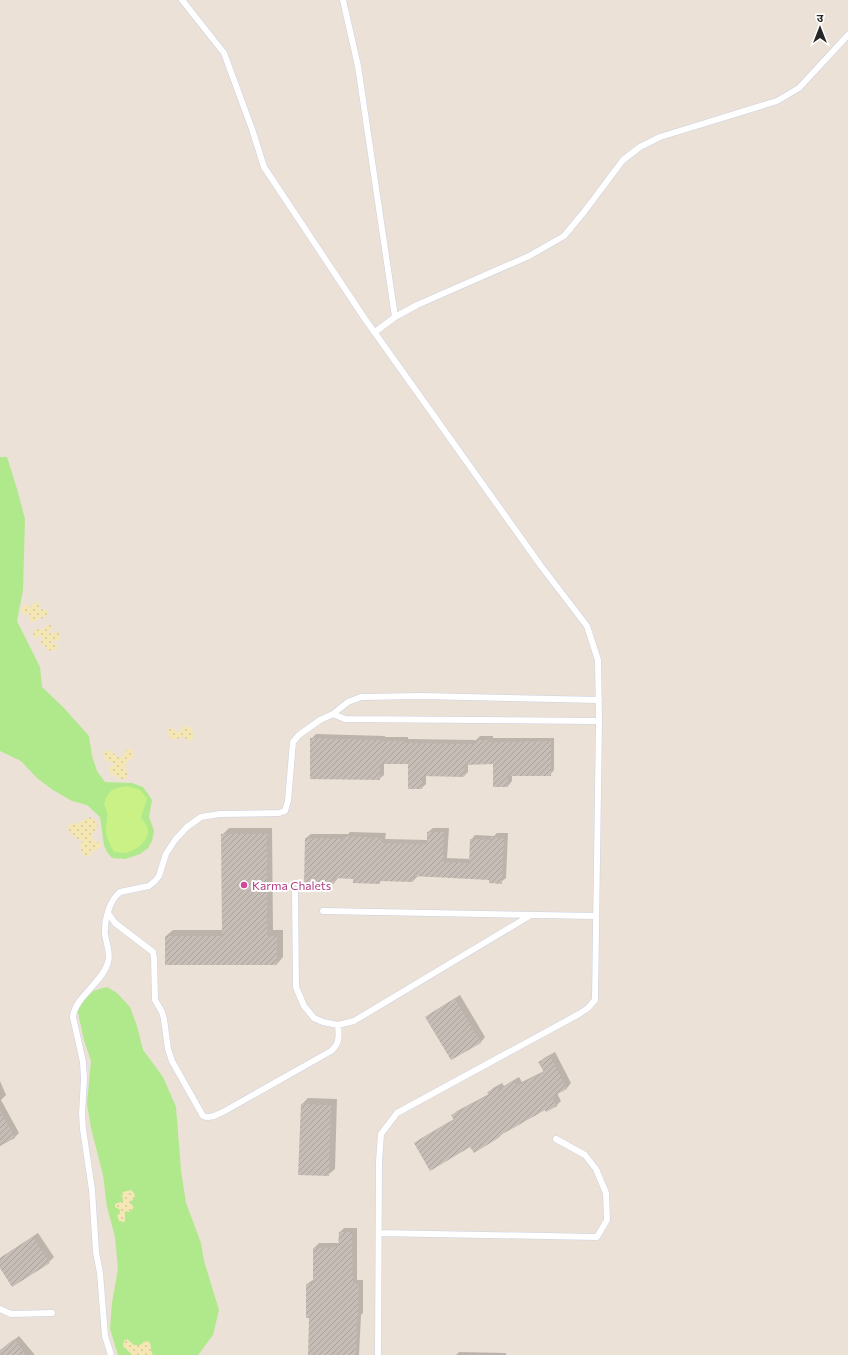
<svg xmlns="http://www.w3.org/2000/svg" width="848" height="1355" font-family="Commissioner,'Noto Sans Devanagari',sans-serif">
	<defs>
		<pattern id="sand-dots" width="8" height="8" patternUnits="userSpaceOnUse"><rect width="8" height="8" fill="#f5e7b4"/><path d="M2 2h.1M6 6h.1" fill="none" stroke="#d2c69b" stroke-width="1.8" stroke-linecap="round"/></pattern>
		<pattern id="building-hatch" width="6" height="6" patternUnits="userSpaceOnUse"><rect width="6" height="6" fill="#c6beb6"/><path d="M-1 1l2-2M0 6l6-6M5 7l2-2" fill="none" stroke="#aaa39c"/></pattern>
	</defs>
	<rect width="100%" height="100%" fill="#ebe1d6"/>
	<path fill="#b0e88c" d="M0 457H7L17 489 25 519 23 590 17 621 40 667 42 687 63 707 89 736 92 756 97 771 105 782 132 783 143 787 152 800 149 817 154 831 152 841 148 848 140 854 125 859 112 858 107 852 104 845 100 817 87 805 72 801 53 790 37 778 21 761 0 751Z
		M107 987 117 993 130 1007 137 1026 143 1050 163 1077 176 1107 181 1171 186 1203 201 1243 204 1261 219 1310 213 1335 198 1355H118L110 1329 112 1303 118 1269 115 1237 107 1207 103 1175 91 1128 87 1104 91 1061 84 1040 77 1008 93 991Z"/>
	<path fill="url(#sand-dots)" d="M35 602H38L40 605 39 610 45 609 49 613 42 619 39 617 36 621 32 622 29 619 30 613 24 615 22 611V608L25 604 31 607Z
		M48 625H51L53 628 48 632 49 634 58 631 60 638 57 641H51V643L58 645V647L54 651 47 650 45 645H41L40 644 42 637V636L34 638 33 633 36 629 42 630Z
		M183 726H187C193 729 195 733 192 740L189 741 184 737C177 738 168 744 168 729L172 728 176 732H179Z
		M129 749H132L134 755C132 758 125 763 125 767 126 771 128 773 127 778L121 780 109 772V768L114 764 113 762H107L103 755 104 752 109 750C115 753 116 759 123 757L126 750Z
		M90 817 95 820 98 826 92 835 93 840 98 842 101 845 100 848 93 851 89 857 83 855 80 844 83 842 81 840C74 838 69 834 68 826L71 824 79 823Z
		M131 1190 134 1193 135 1197 130 1203 134 1207 130 1212 125 1211V1222L119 1221 117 1215 120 1213V1210L115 1207V1204L123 1201 122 1194 123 1192Z
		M127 1339 134 1345H140L144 1342 149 1341C152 1346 150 1350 153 1355H132L123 1346 124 1341Z"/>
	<path fill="#caf186" d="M127 786 140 790 147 798 141 818C144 822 148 826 148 832 148 842 133 853 123 853 121 853 117 852 114 852 110 845 106 837 106 830 106 819 110 815 104 804 109 790 112 788 127 786Z"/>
	<path fill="#0003" d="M316 734 385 736V737H408V739L476 740 480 736H493V738H554V770L550 775H512V781L508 786 494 763 468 764V772L464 776 426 775V784L422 788 409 763H384V775L379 779 311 739Z
		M229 828H272L273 930H283V957L277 964 166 936 173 930H223L222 835Z
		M433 828H449L447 858 470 859 471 840 475 835 494 836 497 833H508L506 878 501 882 490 879 418 876 413 881 382 880 379 883 354 878 339 877 334 883 306 838 311 834H348L350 832 386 833 385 839 428 840V832Z
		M460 995 485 1037 481 1042 451 1059 426 1017 431 1013Z
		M555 1052 571 1083 567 1088 557 1093 561 1101 556 1106 546 1108 504 1132 499 1137 471 1146 415 1143 420 1139 454 1119 452 1116 457 1111 489 1094V1092L493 1088 502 1083 504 1086 519 1077 522 1082 544 1071 540 1062 544 1058Z
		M0 1081 6 1095 1 1100 19 1133 15 1137 0 1145Z
		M308 1098 337 1099 335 1169 328 1175 302 1104Z
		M344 1228H357V1280H363V1313L361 1315 359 1355H309L310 1317 307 1284 314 1279V1248L319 1243H339L340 1232Z
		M38 1233 54 1257 49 1262 13 1286 0 1267V1258Z
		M19 1336 35 1355H0V1351Z
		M459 1352 506 1353V1355H456Z"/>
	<path fill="url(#building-hatch)" d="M310 738 381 740V741H404V743L475 744V740H489V742L551 741V776H508V787H493V764L465 765 464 777 422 776V789H408V764H380V780L310 779Z
		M427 832H444L443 862 469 863 470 839 491 840V837L504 838 502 884 489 883V880L414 876 413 882 380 881V884L353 883V879L335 878 334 884 304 883 305 838 345 839V836L381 838V843L427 844Z
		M221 834H267V936H277V965H165V936H222Z
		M455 999 481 1043 451 1060 425 1017Z
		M550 1056 567 1089 552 1097 557 1106 546 1112 545 1110 499 1136 500 1137 474 1153 470 1147 430 1171 414 1143 454 1120 451 1115 489 1095 487 1092 497 1087 499 1090 514 1080 517 1086 544 1072 538 1062Z
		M301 1104 331 1105 329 1176 298 1175Z
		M0 1110 15 1138 0 1146Z
		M339 1232H352L353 1284H359L358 1318H357L356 1355H308L309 1318H306V1284H313V1248L338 1247Z
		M33 1237 50 1263 12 1287 0 1268V1258Z
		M14 1339 26 1355H0V1350Z"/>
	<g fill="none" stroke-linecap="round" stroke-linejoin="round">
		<defs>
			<path id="lane" d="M182 0 224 53 252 129 264 167 365 319 541 566 587 626 598 660 599 721 595 1000 588 1008 579 1014 397 1113 381 1134 379 1161 378 1355
				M343 0 358 66 395 317
				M375 332 395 317 417 305 529 256 564 236 584 212 623 160 640 147 660 137 777 101 799 88 848 35
				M599 700 422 696 361 697 348 702 333 714 345 719 599 721
				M295 890 296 987 304 1006 314 1018 323 1022 338 1025 354 1021 531 915
				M323 911 596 916
				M108 913 115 923 153 952 154 958 155 1000 162 1012 164 1019 168 1049 172 1061 203 1116C210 1119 216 1115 223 1112L331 1051C340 1043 339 1036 338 1025
				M379 1233 597 1237 607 1220 606 1193 596 1169 585 1155 556 1139
				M0 1309 11 1314 52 1313
				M111 1355 105 1336 100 1273 96 1252 92 1190 83 1129 82 1114 84 1079 83 1062 73 1017C74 998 103 982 108 962 111 953 106 943 105 934 104 921 109 901 120 892L149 886 155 881 159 876 166 854 175 840 187 827 201 817 220 814 279 813 285 811 288 801 293 742 299 735 320 720 333 714"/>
		</defs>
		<use href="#lane" stroke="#cbd1e2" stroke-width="7"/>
		<use href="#lane" stroke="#fff" stroke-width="6"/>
	</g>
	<circle fill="#d1479c" stroke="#fff" stroke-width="1.5" cx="244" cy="885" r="4"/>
	<g text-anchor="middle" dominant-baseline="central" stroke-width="4" stroke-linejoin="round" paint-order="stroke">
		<g font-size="12" fill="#b23c85" stroke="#fff" text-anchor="start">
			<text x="252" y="885">Karma Chalets</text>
		</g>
	</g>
	<g transform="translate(820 28)" stroke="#ffffff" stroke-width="3" paint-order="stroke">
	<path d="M0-3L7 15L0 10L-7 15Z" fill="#262626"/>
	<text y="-6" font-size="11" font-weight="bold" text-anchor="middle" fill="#262626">उ</text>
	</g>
</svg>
